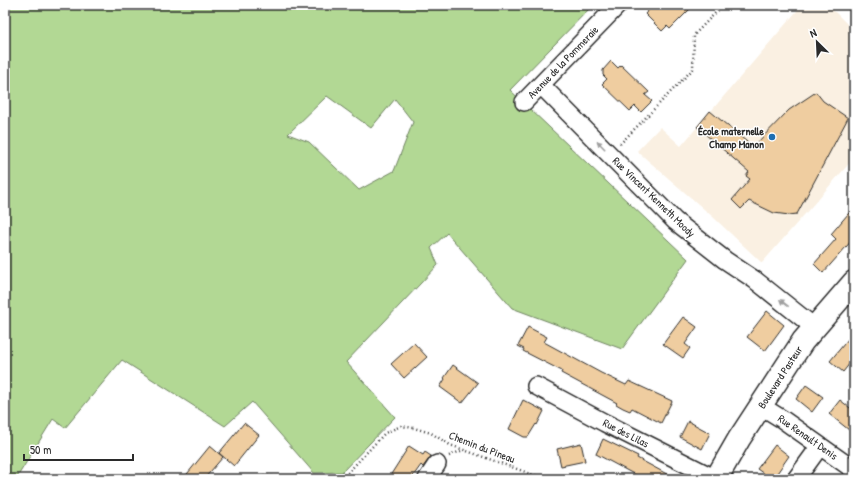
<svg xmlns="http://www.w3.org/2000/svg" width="859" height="484" font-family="'Patrick Hand',sans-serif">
	<rect width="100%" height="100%" fill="#fff"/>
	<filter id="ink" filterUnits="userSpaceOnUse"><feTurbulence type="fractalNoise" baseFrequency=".025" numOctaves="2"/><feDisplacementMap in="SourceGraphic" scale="8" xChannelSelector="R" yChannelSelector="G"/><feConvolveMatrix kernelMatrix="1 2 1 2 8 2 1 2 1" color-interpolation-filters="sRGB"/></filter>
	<g filter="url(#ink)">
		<path fill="#faf0e2" d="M802 5H828L854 31V158L762 263 713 217 637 151 660 127 681 146Z"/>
		<path fill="#b2d894" stroke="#6e8260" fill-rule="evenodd" d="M5 5H593L510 90 688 259 622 349 512 308 447 233 431 248 438 265 346 362 395 417 342 472 314 473 252 402 225 426 122 360 65 428 53 419 16 479H5ZM327 96 371 128 395 99 413 122 394 171 359 190 309 142 288 134Z"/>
		<path fill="#efcda0" stroke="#2b2b2b" d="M653 5H694L670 29 667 26 662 31 645 14Z
			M611 61 618 68 621 65 649 92 645 95 652 101 641 112 635 106 630 111 602 84 607 79 603 75V70Z
			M816 92 823 101 848 118 797 214 789 215 774 213 749 201 741 209 732 200 750 179 746 176 749 172 697 127 710 111 753 147 789 110Z
			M854 207V238L823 273 814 264 836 239 831 234Z
			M767 311 784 325 765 351 747 337Z
			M683 317 697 327 685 344 690 348 683 358 663 344Z
			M528 327 547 337 544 342 601 373 626 385 629 381 672 401 661 423 632 408 630 411 623 408 616 404 617 403 561 373 562 371 523 351 524 349 518 346Z
			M854 332V358L843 372 830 361Z
			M414 343 427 357 404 378 391 364Z
			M453 365 478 383 462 403 440 387 445 379 444 378Z
			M806 385 823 397 812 412 796 399Z
			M523 400 544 411 537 425 536 424 528 437H524L509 429Z
			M840 400 854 411V434L829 414Z
			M688 421 710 433 702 449 680 437Z
			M244 423 259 435 234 466 219 453Z
			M603 439 638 456 637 458 676 479H643L596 454Z
			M581 443 585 461 561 466 557 449Z
			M775 445 789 456 773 479H771L757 469Z
			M210 446 223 457 204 479H183Z
			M409 446 423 455 425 452 431 456 423 467 421 465 411 479H388Z"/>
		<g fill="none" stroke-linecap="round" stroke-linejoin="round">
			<defs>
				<path id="minor" d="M541 85 675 221 725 260 755 280 814 327
					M524 102 618 5
					M536 386 605 423 716 479
					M761 406 782 419 854 470
					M427 479 437 464
					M796 479 820 446"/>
				<path id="tertiary" d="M716 479 739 439 803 341 854 282"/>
			</defs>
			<use href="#minor" stroke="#2b2b2b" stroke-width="20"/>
			<use href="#tertiary" stroke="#2b2b2b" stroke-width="25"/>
			<path stroke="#2b2b2b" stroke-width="2.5" stroke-dasharray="1 3" stroke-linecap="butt" d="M620 144 693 69 694 35 723 5
				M449 456 463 450
				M256 479 266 476 293 479
				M342 479 385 433 401 426 414 428 431 433 450 445 545 479"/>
			<use href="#minor" stroke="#fff" stroke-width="17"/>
			<use href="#tertiary" stroke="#fff" stroke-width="22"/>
		</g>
		<defs><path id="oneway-solid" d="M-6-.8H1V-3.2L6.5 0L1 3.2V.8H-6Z"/></defs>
		<g fill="#a0a0a0">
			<use href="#oneway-solid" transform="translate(601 145) rotate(-134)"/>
			<use href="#oneway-solid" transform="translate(784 303) rotate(-142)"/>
		</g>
	</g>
	<circle fill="#1f6fb2" stroke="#fff" stroke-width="1.5" cx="772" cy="137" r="4"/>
	<g text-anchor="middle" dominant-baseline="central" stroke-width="3" stroke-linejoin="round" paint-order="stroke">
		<g font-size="11" fill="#2b2b2b" stroke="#fff">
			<text transform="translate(563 62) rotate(-46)">Avenue de la Pommeraie</text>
			<text transform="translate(654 197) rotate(44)">Rue Vincent Kenneth Moody</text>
			<text transform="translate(780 377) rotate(-57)">Boulevard Pasteur</text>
			<text transform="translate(626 433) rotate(27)">Rue des Lilas</text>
			<text transform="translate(808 437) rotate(35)">Rue Renault Denis</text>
			<text transform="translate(482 447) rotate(21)">Chemin du Pineau</text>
		</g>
		<g font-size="11" font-weight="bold" fill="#2b2b2b" stroke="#fff" text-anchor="end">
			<text x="764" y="131">École maternelle<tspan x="764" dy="13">Champ Manon</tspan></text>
		</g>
	</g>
	<rect width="859" height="484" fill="none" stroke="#fff" stroke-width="20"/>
	<rect x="10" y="10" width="839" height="464" fill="none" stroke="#2b2b2b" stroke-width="1.5" filter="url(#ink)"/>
	<g transform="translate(817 42) rotate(336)" stroke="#ffffff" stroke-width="3" paint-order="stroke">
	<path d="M0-3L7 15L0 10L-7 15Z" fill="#2b2b2b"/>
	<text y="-6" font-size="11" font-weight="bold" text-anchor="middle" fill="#2b2b2b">N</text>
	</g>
	<path d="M24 454v6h109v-6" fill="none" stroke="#2b2b2b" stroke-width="2"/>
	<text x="30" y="454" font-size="12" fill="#2b2b2b" stroke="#ffffff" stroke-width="3" paint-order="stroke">50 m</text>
</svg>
